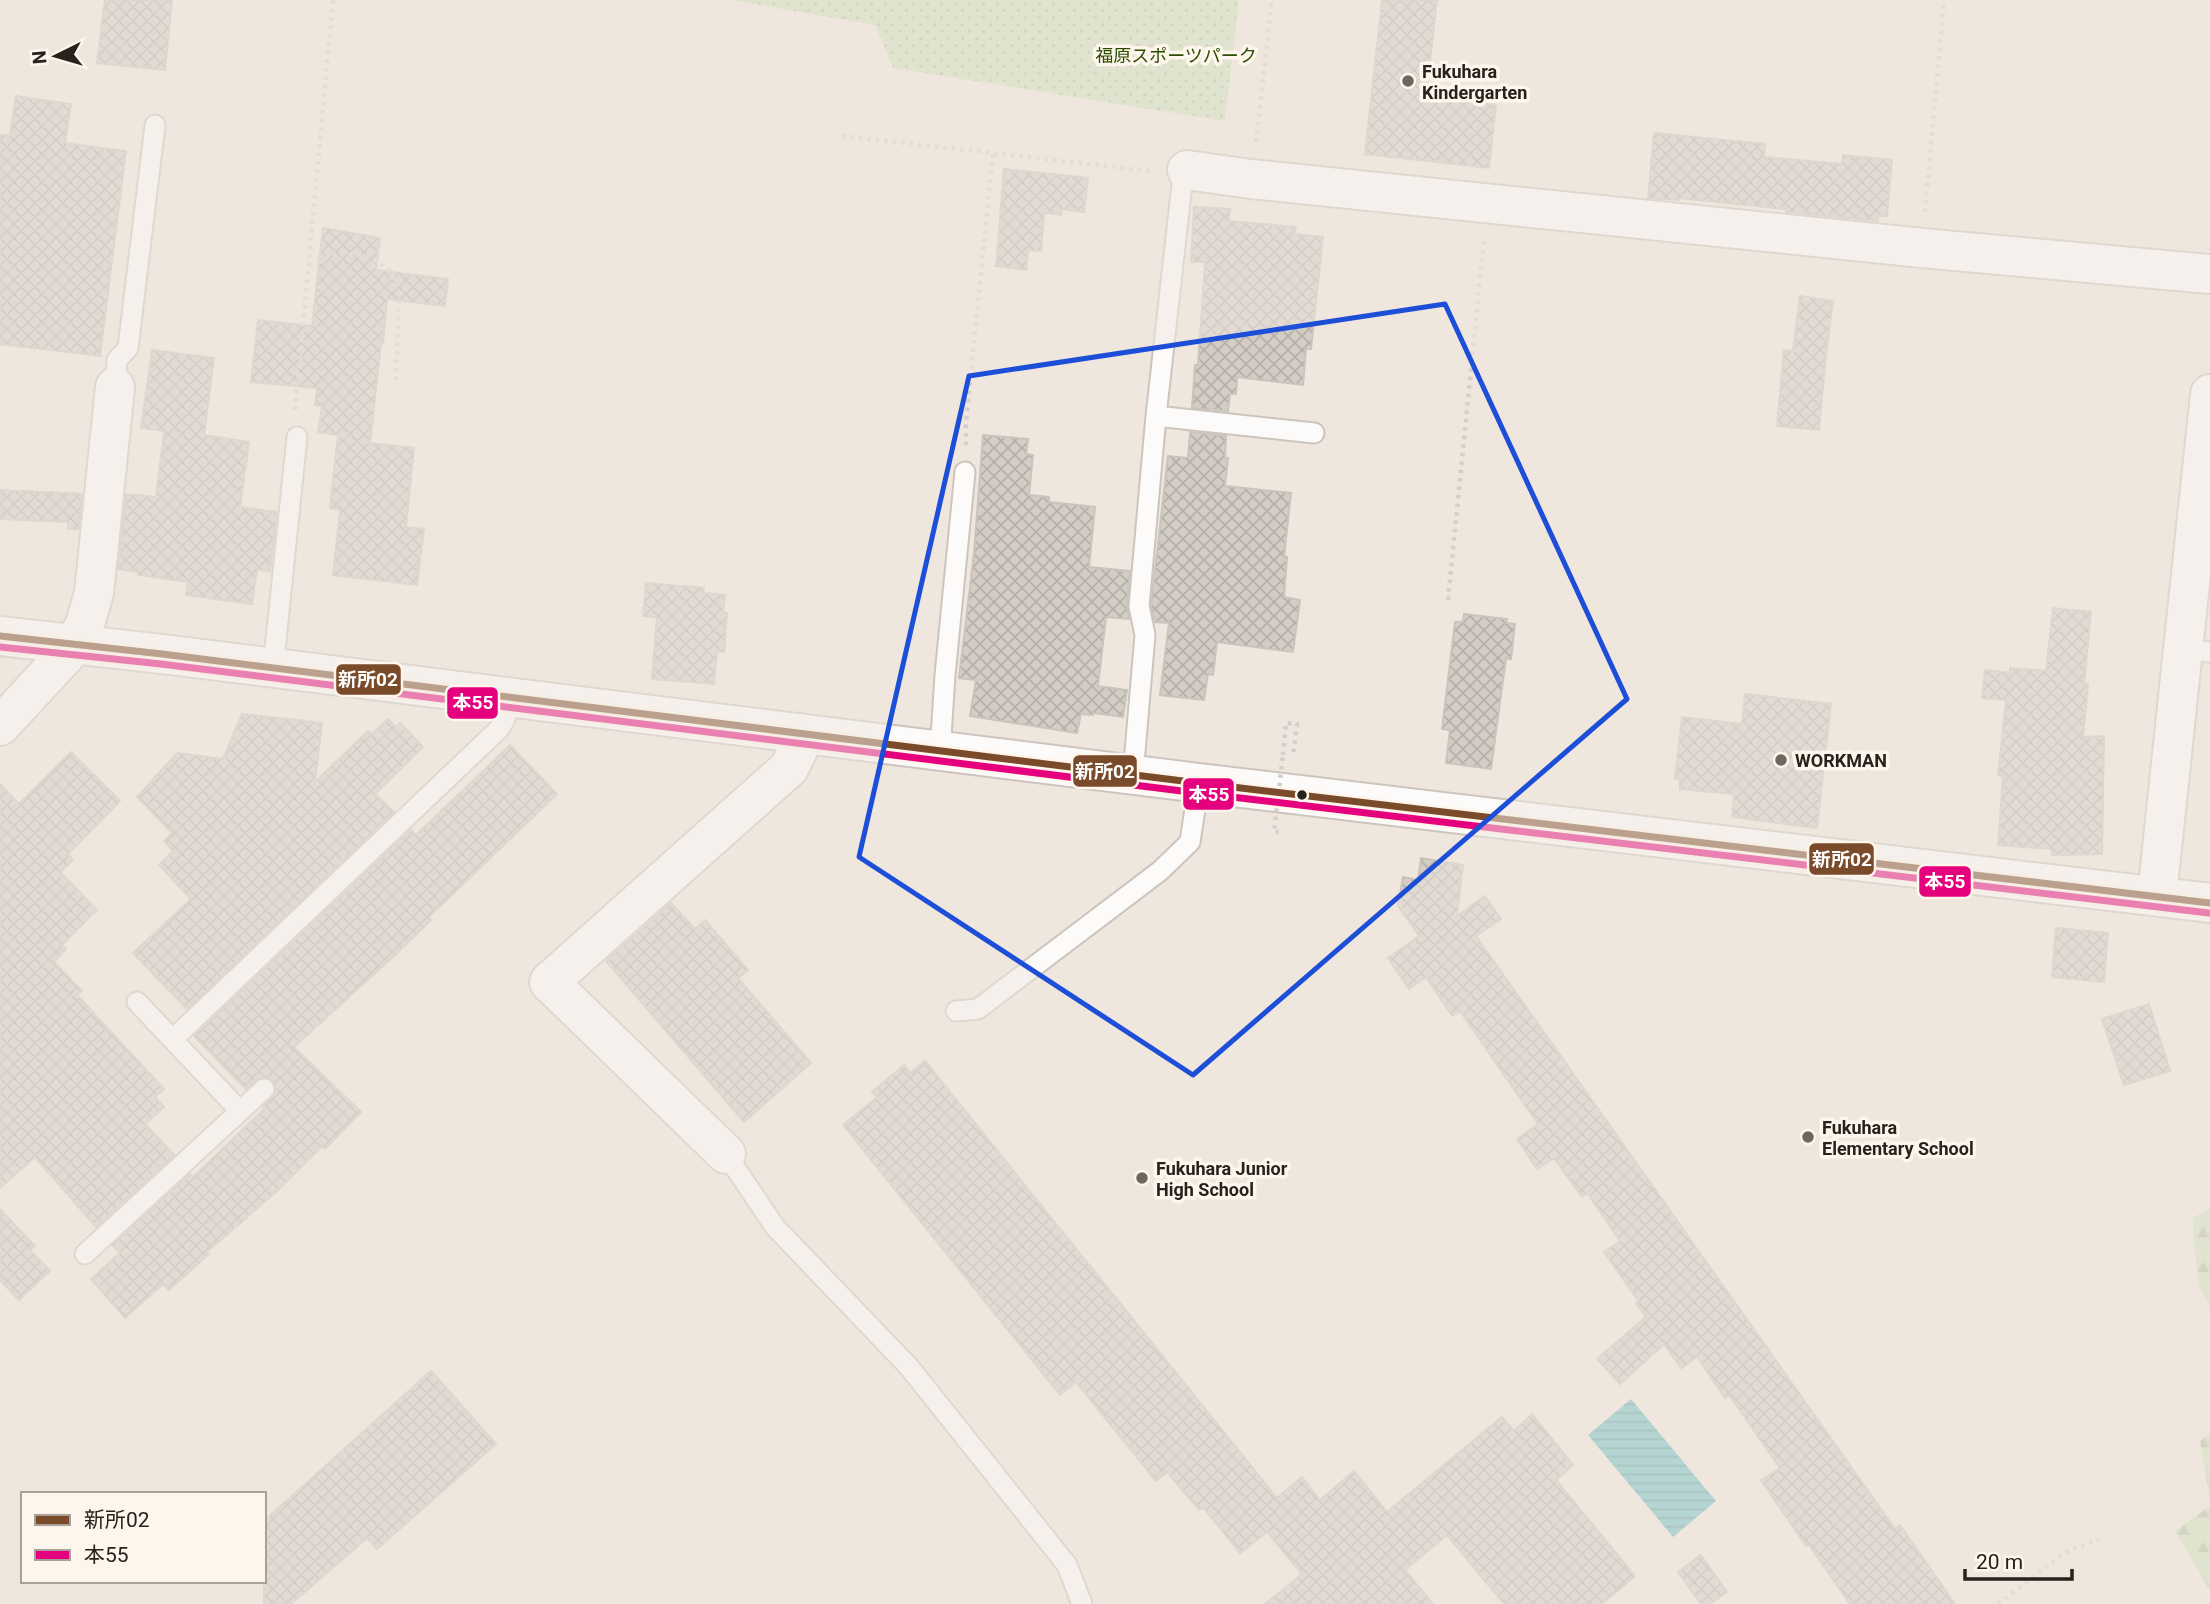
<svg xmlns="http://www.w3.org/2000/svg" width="2210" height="1604" font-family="Roboto,'Noto Sans JP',sans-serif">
	<defs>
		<pattern id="forest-firs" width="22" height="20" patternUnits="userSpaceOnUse" patternTransform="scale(1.75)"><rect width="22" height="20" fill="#cfdeba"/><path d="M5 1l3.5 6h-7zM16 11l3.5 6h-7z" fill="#b2be9f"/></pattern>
		<pattern id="park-dots" width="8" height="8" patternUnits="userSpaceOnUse" patternTransform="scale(1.75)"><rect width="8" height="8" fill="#cfdeba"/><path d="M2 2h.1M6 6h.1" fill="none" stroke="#b2be9f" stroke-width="1.8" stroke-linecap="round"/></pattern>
		<pattern id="water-rules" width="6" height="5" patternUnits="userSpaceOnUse" patternTransform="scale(1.75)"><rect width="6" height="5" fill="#6ebec3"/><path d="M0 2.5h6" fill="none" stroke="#5a9a9e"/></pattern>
		<pattern id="building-cross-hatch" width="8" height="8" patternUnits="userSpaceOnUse" patternTransform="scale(1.75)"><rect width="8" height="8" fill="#d3cdc6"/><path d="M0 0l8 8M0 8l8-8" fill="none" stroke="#b5b0aa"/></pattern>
	</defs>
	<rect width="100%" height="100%" fill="#efe7de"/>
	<path fill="url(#forest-firs)" d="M2210 1208V1307L2199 1286 2194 1242 2193 1218Z
		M2210 1433V1501L2200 1441Z
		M2210 1506V1590L2175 1531Z"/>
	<path fill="url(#park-dots)" d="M731 0H1239L1225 121 893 68 875 25Z"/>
	<path fill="url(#water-rules)" d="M1631 1399 1716 1501 1673 1537 1588 1435Z"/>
	<path fill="url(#building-cross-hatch)" stroke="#cac4bd" stroke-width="2" d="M105 0H172L165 70 97 63Z
		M1382 0H1437L1426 97 1496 105 1489 168 1365 154Z
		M16 96 71 104 65 143 126 151 100 356 0 344V135L10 136Z
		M1654 133 1765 144 1764 157 1842 164 1843 155 1892 160 1887 216H1878V221L1786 212V209L1679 198V200L1648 198Z
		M1004 169 1088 178 1084 212 1062 209 1061 215 1044 213 1041 251 1028 250 1026 270 996 266Z
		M1194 207 1230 209 1229 221 1296 227 1294 234 1323 237 1311 349H1306L1303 385 1237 377 1236 394H1230L1228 411 1192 408 1195 365H1198L1205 262H1191Z
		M323 228 380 238 376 270 448 279 445 306 387 299 383 343H381L370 443 414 448 406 527 424 529 417 585 333 575 340 510 330 508 338 435 318 432 322 406 315 405 317 388 251 382 258 320 312 326Z
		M1800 296 1833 301 1826 354 1819 430 1777 426 1784 350 1793 351Z
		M152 350 214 358 204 435 249 442 240 507 277 512 270 571 257 569 252 604 186 595 188 582 138 575V572L118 569 126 494 156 497 164 431 141 428Z
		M1190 432 1226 436 1225 458H1228L1225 486 1291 493 1284 557H1287L1284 597 1300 600 1293 652 1217 642 1213 675 1208 674 1204 700 1160 695 1169 623 1155 622 1151 605 1168 456 1188 458Z
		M983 435 1028 439 1026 454 1033 455 1029 495 1049 497V502L1095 507 1089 567 1130 571 1127 605 1129 619 1106 617 1098 686 1127 690 1123 717 1093 713V715L1081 714 1077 733 970 716 976 680 959 678 974 553Z
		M0 490 82 494 79 529H68V522L0 519Z
		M646 583 704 588 703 593 725 595 723 612 727 613 724 652 717 651 714 684 652 679 657 617 643 616Z
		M2053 608 2091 612 2084 684H2088L2083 737 2104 736 2102 854 2052 855V849L1998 845 2003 776 1998 775 2006 700 1982 698 1985 670 2010 673V668L2046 671Z
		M1464 614 1507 619 1506 623 1515 624 1511 659 1506 658 1491 769 1446 763 1450 730 1442 729 1455 622H1463Z
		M1745 694 1831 704 1817 828 1732 817 1734 794 1680 789V779H1675L1682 717 1742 724Z
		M242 714 322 723 315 782 368 731 371 735 388 719 396 727 400 723 423 747 375 794 394 812 187 1009 133 953 191 899 159 865 173 851 164 841 172 833 137 797 177 753 223 759Z
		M510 745 557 794 429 917 431 920 394 956 294 1047 361 1112 325 1149 322 1146 277 1191 207 1252 209 1254 169 1290 163 1284 125 1318 91 1279 120 1253 112 1245 190 1174 193 1177 265 1108 263 1106 276 1092 273 1081 267 1077 256 1080 246 1089 194 1036 411 830 416 835Z
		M71 752 120 801 68 854 73 860 60 872 97 910 62 945 66 949 54 962 82 991 77 995 164 1089 155 1097 164 1107 145 1124 174 1155 96 1227 35 1157 0 1188V784L19 804Z
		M1421 858 1463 865 1457 916 1485 896 1501 919 1476 936 1895 1529 1900 1525 1955 1604H1850L1808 1544 1806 1546 1761 1480 1780 1468 1729 1395 1725 1398 1697 1357 1681 1368 1664 1344 1620 1384 1597 1359 1646 1317 1636 1303 1639 1302 1604 1252 1620 1241 1587 1193 1582 1197 1554 1158 1537 1169 1517 1139 1538 1124 1460 1011 1452 1016 1426 977 1409 989 1388 958 1419 936 1398 906 1403 877 1418 880Z
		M671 903 695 929 705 920 748 970 738 978 811 1063 744 1122 606 961Z
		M2056 928 2108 933 2104 982 2052 977Z
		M2149 1004 2170 1071 2124 1085 2102 1019Z
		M925 1061 1277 1498 1302 1477 1320 1500 1354 1471 1387 1512 1502 1417 1514 1431 1532 1414 1573 1465 1556 1480 1635 1576 1602 1604H1504L1447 1535 1405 1570 1433 1604H1265L1302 1574 1267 1532 1240 1553 1203 1507 1199 1510 1167 1472 1156 1481 1076 1382 1060 1395 843 1125 877 1097 872 1092 904 1065 910 1073Z
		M0 1209 35 1246 30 1250 50 1271 19 1300 0 1280Z
		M431 1371 496 1444 377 1549 367 1538 291 1604H264V1521Z
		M1701 1555 1727 1592 1710 1604H1701L1678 1572Z"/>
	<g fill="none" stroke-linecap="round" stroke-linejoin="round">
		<defs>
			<path id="lane" d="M115 387 117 360 128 348 155 125
				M1156 416 1314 433
				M2184 649 2210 652
				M273 669 297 437
				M940 752 945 675 965 472
				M1133 775 1145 635 1139 606 1156 416 1183 175 1187 170
				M137 1002 240 1111
				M956 1011 978 1009 1160 871 1190 842 1199 783
				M173 1039 499 729 504 721 511 699
				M726 1154 775 1227 909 1367 1067 1565 1082 1604
				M85 1254 264 1089"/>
			<path id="street" d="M1187 170 1251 179 1922 248 2210 274
				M0 726 75 645 85 624 94 593 115 387
				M726 1154 549 982 789 768 798 750 800 733"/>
			<path id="secondary" d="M2157 896 2210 394"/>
			<path id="primary" d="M0 636 162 654 1199 783 2210 903"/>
		</defs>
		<use href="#lane" stroke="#ccc5be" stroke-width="23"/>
		<use href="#street" stroke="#ccc5be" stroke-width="42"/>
		<use href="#secondary" stroke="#ccc5be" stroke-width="42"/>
		<use href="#primary" stroke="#ccc5be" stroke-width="42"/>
		<path stroke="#d2d0ce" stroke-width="4.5" stroke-dasharray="3.5 5" stroke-linecap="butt" d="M842 136 1151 171
			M1256 142 1272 0
			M1925 212 1944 0
			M309 265 335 254 367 255 389 270 399 293 396 381
			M295 410 333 0
			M966 445V423L993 153
			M1448 600 1484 239
			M1283 755 1286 723 1297 724 1293 756
			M1998 1604 2064 1553 2099 1539"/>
		<use href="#lane" stroke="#fdfbfa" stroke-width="19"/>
		<use href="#street" stroke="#fdfbfa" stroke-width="38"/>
		<use href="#secondary" stroke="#fdfbfa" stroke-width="38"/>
		<use href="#primary" stroke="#fdfbfa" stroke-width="38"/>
		<path stroke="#d2d0ce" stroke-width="4.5" stroke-dasharray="3.5 5" stroke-linecap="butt" d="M1279 832H1274L1283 755"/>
		<defs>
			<path id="bus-1" d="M0 636 162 654 1199 783 2210 903"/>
			<path id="bus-2" d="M0 647 161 664 1198 793 2209 913"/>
		</defs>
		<use href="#bus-1" stroke="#fef5ec" stroke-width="12"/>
		<use href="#bus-2" stroke="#fef5ec" stroke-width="12"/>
		<use href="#bus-1" stroke="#7a4b2a" stroke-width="7"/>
		<use href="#bus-2" stroke="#e5007d" stroke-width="7"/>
	</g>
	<path d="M0 0H2210V1604H0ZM1445 304 1627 699 1193 1075 859 857 969 376Z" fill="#efe7de" fill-opacity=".55" fill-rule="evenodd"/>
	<path fill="none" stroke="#1d4ed8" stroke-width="5" stroke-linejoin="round" d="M1445 304 1627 699 1193 1075 859 857 969 376Z"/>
	<g fill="#6d6760" stroke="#fef5ec" stroke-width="2.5">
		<circle cx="1408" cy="81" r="7"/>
		<circle cx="1781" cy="760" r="7"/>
		<circle cx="1808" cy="1137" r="7"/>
		<circle cx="1142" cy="1178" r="7"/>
	</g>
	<circle fill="#27221c" stroke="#fef5ec" stroke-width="2.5" cx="1302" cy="795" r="6"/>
	<g text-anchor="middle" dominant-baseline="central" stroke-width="7" stroke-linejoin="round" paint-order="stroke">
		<g font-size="18" fill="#2b4e02" stroke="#fef5ec">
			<text x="1176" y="55">福原スポーツパーク</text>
		</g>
		<g font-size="18" font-weight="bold" fill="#27221c" stroke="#fef5ec" text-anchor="start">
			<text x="1422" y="71">Fukuhara<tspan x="1422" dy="21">Kindergarten</tspan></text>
			<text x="1795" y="760">WORKMAN</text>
			<text x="1822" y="1127">Fukuhara<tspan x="1822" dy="21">Elementary School</tspan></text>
			<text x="1156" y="1168">Fukuhara Junior<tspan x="1156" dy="21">High School</tspan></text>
		</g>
	</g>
	<g stroke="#fef5ec" stroke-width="2.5">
		<rect x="335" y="663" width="67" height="33" rx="7" fill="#7a4b2a"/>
		<rect x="446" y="686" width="53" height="34" rx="7" fill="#e5007d"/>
		<rect x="1072" y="754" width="66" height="34" rx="7" fill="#7a4b2a"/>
		<rect x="1182" y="777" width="53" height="34" rx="7" fill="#e5007d"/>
		<rect x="1808" y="842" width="67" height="34" rx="7" fill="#7a4b2a"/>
		<rect x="1918" y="865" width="54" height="33" rx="7" fill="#e5007d"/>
	</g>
	<g font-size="19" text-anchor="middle" font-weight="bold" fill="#fff">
		<text x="368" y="686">新所02</text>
		<text x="473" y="709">本55</text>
		<text x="1105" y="778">新所02</text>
		<text x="1209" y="801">本55</text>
		<text x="1842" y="866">新所02</text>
		<text x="1945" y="888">本55</text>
	</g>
	<rect x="21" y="1492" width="245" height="91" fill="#fef5ec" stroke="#a8a199" stroke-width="2"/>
	<rect x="35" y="1515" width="35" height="10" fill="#7a4b2a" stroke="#a8a199" stroke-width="2"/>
	<text x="84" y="1527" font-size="21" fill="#27221c">新所02</text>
	<rect x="35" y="1550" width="35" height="10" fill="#e5007d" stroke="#a8a199" stroke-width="2"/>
	<text x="84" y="1562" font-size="21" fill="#27221c">本55</text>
	<g transform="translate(56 56) rotate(265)" stroke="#fef5ec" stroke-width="5" paint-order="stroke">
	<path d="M0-5L12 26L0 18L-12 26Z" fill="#27221c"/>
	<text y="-10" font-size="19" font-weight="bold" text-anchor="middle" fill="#27221c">N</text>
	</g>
	<path d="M1965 1569v10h107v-10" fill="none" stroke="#27221c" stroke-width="3.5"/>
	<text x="1976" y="1569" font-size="21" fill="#27221c" stroke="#fef5ec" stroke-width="5" paint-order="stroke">20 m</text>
</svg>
